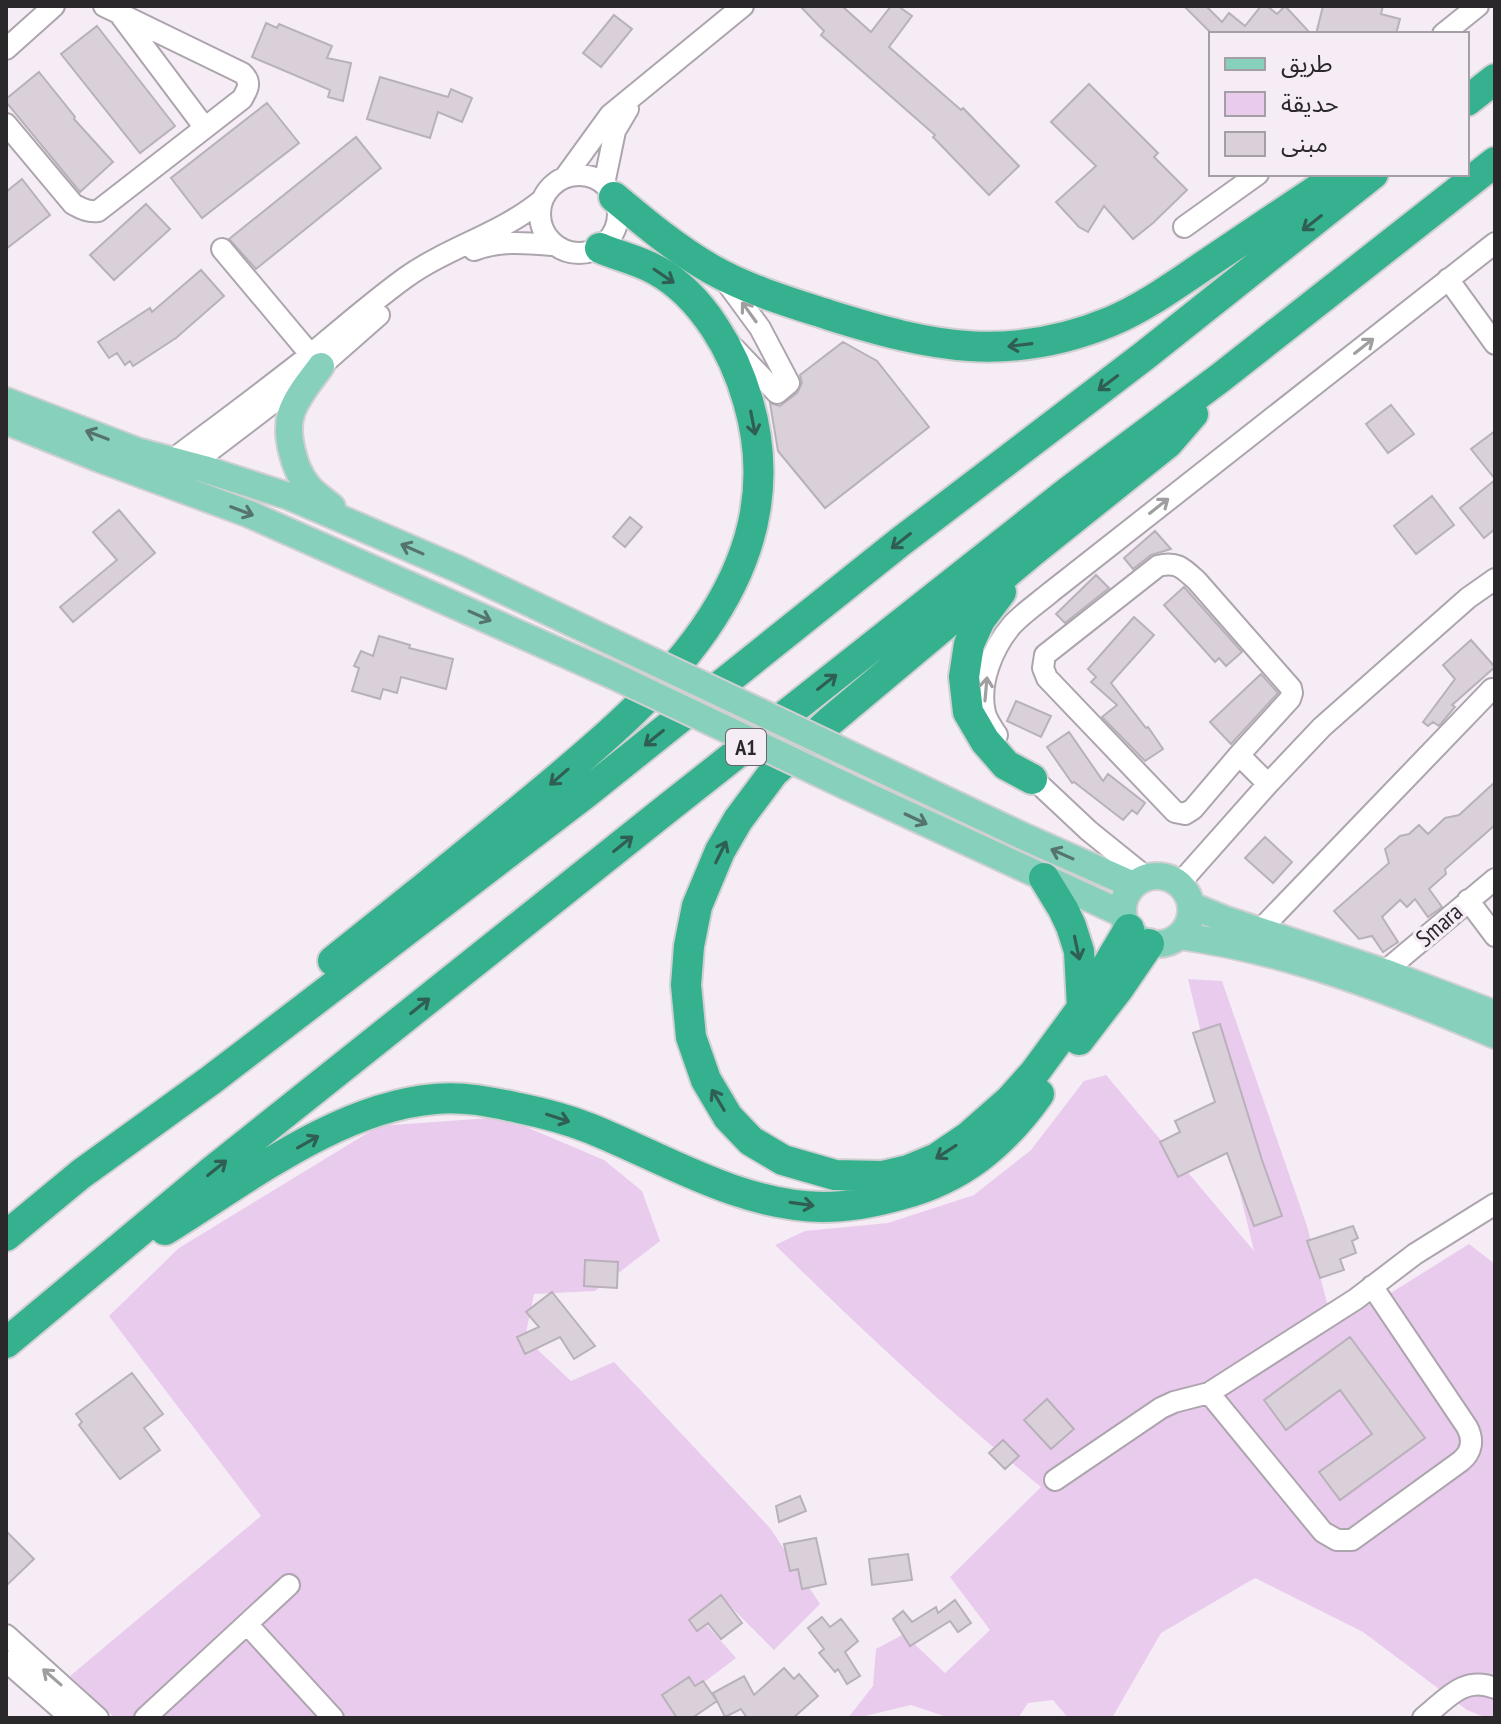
<svg xmlns="http://www.w3.org/2000/svg" width="1501" height="1724" font-family="'PT Sans Narrow','Noto Sans Arabic',sans-serif">
	<rect width="100%" height="100%" fill="#f5ecf6"/>
	<path fill="#e9cbed" d="M1188 979 1222 981 1307 1226 1331 1318 1378 1301 1469 1244 1495 1264V1718H1487L1467 1710 1363 1632 1255 1578 1161 1633 1112 1718H1068L1053 1700 1028 1703 1018 1718H950L911 1705 856 1718H848L873 1686 876 1649 904 1634 945 1673 990 1630 950 1577 1041 1487C948 1411 861 1329 775 1245L805 1231 888 1223 974 1195 1031 1150 1084 1081 1106 1075 1254 1251Z
		M503 1117 604 1160 642 1191 660 1241 595 1291 534 1294 525 1338 571 1381 614 1362 770 1528 820 1604 774 1650 727 1603 705 1623 736 1658 670 1708 677 1718H115L70 1676 261 1516 109 1316 179 1248 379 1126Z"/>
	<path fill="#d9d0da" stroke="#b9b1ba" stroke-width="2" d="M800 6H842L871 32 891 6H898L912 16 889 47 961 110 963 108 1019 166 989 195 933 137 935 135 821 35 824 31Z
		M1184 6H1206L1222 22 1229 13 1245 26 1261 6H1267L1277 14 1285 6 1311 34H1212Z
		M1323 6H1383L1381 14 1400 19 1396 34H1316Z
		M614 15 632 29 601 67 583 53Z
		M266 23 277 28 279 24 332 46 327 58 351 63 343 101 328 97 330 90 252 57Z
		M97 26 175 126 140 153 61 54Z
		M39 72 75 117 74 119 113 162 80 192 6 102V99Z
		M380 77 448 97 451 89 472 98 462 122 438 112 430 138 367 119Z
		M1089 84 1158 153 1154 157 1187 190 1153 223 1133 239 1104 206 1088 232 1079 227 1056 202 1096 166 1051 122Z
		M267 103 299 143 202 218 171 178Z
		M356 137 381 168 256 269 229 239Z
		M22 179 50 215 6 249V192Z
		M146 204 170 229 114 280 90 255Z
		M201 270 224 296 176 338 133 366 130 361 125 365 117 353 109 358 98 342 150 308 152 312Z
		M843 342 877 361 929 427 825 508 778 451 770 403 780 406 797 393 802 383 800 375Z
		M1391 405 1414 434 1388 453 1366 424Z
		M1495 431V479L1471 449Z
		M1495 480V529L1484 538 1460 508Z
		M1432 496 1454 525 1416 554 1394 526Z
		M119 510 155 553 73 622 60 607 117 560 93 532Z
		M630 517 642 527 625 547 613 537Z
		M1155 531 1171 549 1151 555 1133 569 1124 558Z
		M1096 575 1109 588 1065 623 1056 614Z
		M1184 587 1242 652 1226 666 1219 658 1215 662 1164 605Z
		M1134 617 1154 635 1111 683 1146 728 1148 727 1163 749 1145 761 1102 717 1117 705 1091 682 1096 677 1088 669Z
		M379 636 410 645 409 648 453 659 446 689 401 677 397 693 383 689 380 699 352 691 359 668 354 666 361 651 373 656Z
		M1471 640 1495 667 1452 705 1455 707 1439 726 1433 722 1428 726 1423 722 1455 679 1443 665Z
		M1261 674 1278 693 1231 744 1210 722Z
		M1016 701 1051 716 1041 737 1007 721Z
		M1069 732 1103 781 1108 774 1145 803 1137 814 1132 810 1123 820 1074 782 1072 783 1047 747Z
		M1495 782V825L1445 869 1446 874 1429 889 1442 907 1428 917 1415 899 1407 907 1400 900 1382 917 1398 942 1383 952 1372 936 1359 939 1334 911 1389 863 1385 849 1400 836 1409 834 1419 825 1428 834 1445 818 1459 815Z
		M1265 837 1292 862 1273 883 1245 858Z
		M1220 1024 1262 1160 1282 1216 1254 1226 1227 1153 1178 1177 1160 1142 1180 1132 1175 1121 1215 1102 1193 1033Z
		M1353 1226 1358 1238 1352 1241 1356 1253 1340 1259 1344 1270 1320 1278 1307 1241Z
		M585 1260 618 1262 617 1288 584 1286Z
		M552 1292 595 1346 574 1359 560 1337 525 1354 517 1337 539 1327 526 1312Z
		M1350 1337 1425 1438 1340 1500 1319 1472 1372 1434 1340 1390 1286 1430 1264 1400Z
		M132 1373 163 1414 144 1428 160 1450 120 1479 79 1425 82 1422 76 1414Z
		M1047 1399 1074 1429 1051 1449 1024 1420Z
		M1003 1440 1019 1456 1005 1469 989 1453Z
		M800 1496 806 1511 779 1522 776 1506Z
		M6 1531 34 1559 6 1586Z
		M816 1538 826 1584 802 1589 798 1569 790 1571 784 1544Z
		M908 1554 912 1580 872 1585 869 1559Z
		M721 1595 742 1623 721 1639 708 1623 697 1631 689 1620Z
		M955 1600 971 1623 958 1632 950 1621 910 1646 893 1619 903 1611 912 1622 936 1607 938 1613Z
		M822 1617 830 1627 841 1619 858 1641 845 1652 860 1676 847 1684 838 1669 835 1672 819 1653 824 1649 808 1628Z
		M784 1668 794 1679 799 1674 818 1696 793 1718H747L741 1709 725 1717 713 1693 744 1676 754 1695Z
		M689 1677 695 1686 703 1681 717 1701 692 1718H677L662 1695Z"/>
	<g fill="none" stroke-linecap="round" stroke-linejoin="round">
		<defs>
			<path id="minor" d="M121 16 205 128
				M1443 34 1478 6
				M6 49 54 6
				M6 124 73 204C82 209 88 212 98 211L242 99C248 89 252 82 242 73L104 6
				M540 214a39 39 0 1 1 78 0a39 39 0 1 1-78 0Z
				M565 177 610 115 743 6
				M604 184 615 131 628 109
				M1184 227 1258 174
				M222 249 310 354
				M474 250C499 240 528 243 553 245
				M724 279 760 328 789 383 777 393 735 349
				M1448 279 1495 344
				M164 466C213 429 262 393 310 355 341 329 372 302 405 278 448 247 501 234 542 200
				M182 472 321 366 379 315
				M997 735C993 729 987 721 985 713 978 683 993 647 1012 625 1023 613 1038 603 1051 592L1495 243
				M1239 755 1290 699 1292 693 1291 688 1197 581C1183 568 1177 561 1158 566L1045 655 1043 668 1047 678 1175 812 1185 814 1193 809 1239 755 1268 784
				M1024 770 1089 831 1146 877
				M1180 883 1268 784 1322 727 1468 598 1495 579
				M1468 900 1495 936
				M1259 931 1492 689
				M1384 972 1495 879
				M1209 1393 1323 1532 1337 1540H1352L1461 1461C1472 1452 1474 1440 1467 1427L1372 1286
				M1055 1480 1161 1408 1174 1402 1209 1393 1356 1299 1415 1254 1495 1204
				M247 1624 333 1718
				M6 1635 98 1718
				M6 1661 71 1718
				M145 1718 289 1585
				M1423 1718C1446 1700 1463 1675 1495 1688"/>
			<path id="major" d="M321 366C311 380 296 397 291 414 285 434 294 470 308 486 314 494 324 500 332 507
				M6 401 137 451 204 469 288 496 458 569 610 641
				M6 421 100 459 249 514 612 675
				M853 756 1027 838 1133 885
				M846 786 1123 914
				M1123 910a34 34 0 1 1 68 0a34 34 0 1 1-68 0Z
				M1192 906 1224 919 1384 972 1495 1014
				M1180 936C1289 951 1394 992 1495 1035"/>
			<path id="highway" d="M1467 101 1495 79
				M614 197C645 223 676 249 711 269 748 290 789 302 829 315 931 347 1009 364 1112 321 1145 307 1175 285 1205 265 1250 235 1295 204 1341 174
				M1001 592 980 620 969 644 964 677 968 712 985 741 1006 765 1032 779
				M1044 878 1063 909 1071 926 1079 951 1082 1008 1035 1072 1010 1100 968 1137 937 1158 908 1170 882 1176 835 1175 783 1160 751 1141 728 1117 706 1080 691 1037 686 985 689 946 697 906 720 851 738 820 773 773 829 722 1033 551 1168 443 1193 414
				M333 961C396 911 459 860 522 808 644 707 801 582 748 401 734 352 703 296 656 270 638 260 618 256 600 248
				M1082 1008 1129 929
				M1079 1040 1119 988 1149 944
				M165 1230C246 1180 338 1107 435 1099 464 1096 491 1102 519 1108 543 1113 566 1119 589 1128 664 1158 739 1206 823 1207 850 1207 875 1202 900 1195 961 1179 1003 1145 1039 1094
				M6 1236 81 1174 211 1080 586 793 900 542 1144 356 1373 174
				M6 1343 211 1172 664 811 1069 491 1220 378 1495 162"/>
		</defs>
		<use href="#minor" stroke="#ada5ae" stroke-width="24"/>
		<use href="#major" stroke="#d0d0d1" stroke-width="30"/>
		<use href="#highway" stroke="#d0d0d1" stroke-width="34"/>
		<use href="#minor" stroke="#fff" stroke-width="20"/>
		<use href="#major" stroke="#86d0bc" stroke-width="26"/>
		<use href="#highway" stroke="#36b18f" stroke-width="30"/>
		<defs>
			<path id="major-bridge" d="M610 641 853 756
				M612 675 846 786"/>
		</defs>
		<use href="#major-bridge" stroke="#d0d0d1" stroke-width="30" stroke-linecap="butt"/>
		<use href="#major-bridge" stroke="#86d0bc" stroke-width="26"/>
	</g>
	<defs><path id="oneway-shaft" d="M-6 0H5M1.5-3L5.5 0L1.5 3" fill="none" stroke-width="1.6" stroke-linecap="round" stroke-linejoin="round" transform="scale(2)"/></defs>
	<g stroke="#2f5f54">
		<use href="#oneway-shaft" transform="translate(1312 223) rotate(142)"/>
		<use href="#oneway-shaft" transform="translate(664 276) rotate(34)"/>
		<use href="#oneway-shaft" transform="translate(1020 345) rotate(173)"/>
		<use href="#oneway-shaft" transform="translate(1108 383) rotate(143)"/>
		<use href="#oneway-shaft" transform="translate(753 423) rotate(79)"/>
		<use href="#oneway-shaft" transform="translate(901 541) rotate(142)"/>
		<use href="#oneway-shaft" transform="translate(827 682) rotate(-38)"/>
		<use href="#oneway-shaft" transform="translate(654 738) rotate(141)"/>
		<use href="#oneway-shaft" transform="translate(559 777) rotate(139)"/>
		<use href="#oneway-shaft" transform="translate(623 844) rotate(-39)"/>
		<use href="#oneway-shaft" transform="translate(721 852) rotate(-64)"/>
		<use href="#oneway-shaft" transform="translate(1077 948) rotate(78)"/>
		<use href="#oneway-shaft" transform="translate(420 1006) rotate(-39)"/>
		<use href="#oneway-shaft" transform="translate(718 1100) rotate(-121)"/>
		<use href="#oneway-shaft" transform="translate(558 1118) rotate(18)"/>
		<use href="#oneway-shaft" transform="translate(308 1142) rotate(-29)"/>
		<use href="#oneway-shaft" transform="translate(946 1152) rotate(147)"/>
		<use href="#oneway-shaft" transform="translate(217 1168) rotate(-39)"/>
		<use href="#oneway-shaft" transform="translate(802 1204) rotate(8)"/>
	</g>
	<g stroke="#a09ea0">
		<use href="#oneway-shaft" transform="translate(749 312) rotate(-126)"/>
		<use href="#oneway-shaft" transform="translate(1364 346) rotate(-38)"/>
		<use href="#oneway-shaft" transform="translate(1159 506) rotate(-38)"/>
		<use href="#oneway-shaft" transform="translate(986 689) rotate(-85)"/>
		<use href="#oneway-shaft" transform="translate(52 1677) rotate(-139)"/>
	</g>
	<g stroke="#54746d">
		<use href="#oneway-shaft" transform="translate(97 435) rotate(-159)"/>
		<use href="#oneway-shaft" transform="translate(242 511) rotate(21)"/>
		<use href="#oneway-shaft" transform="translate(412 549) rotate(-156)"/>
		<use href="#oneway-shaft" transform="translate(480 616) rotate(24)"/>
		<use href="#oneway-shaft" transform="translate(916 819) rotate(25)"/>
		<use href="#oneway-shaft" transform="translate(1062 854) rotate(-156)"/>
	</g>
	<g text-anchor="middle" dominant-baseline="central" stroke-width="7" stroke-linejoin="round" paint-order="stroke">
		<rect fill="#f5ecf6" stroke="#686369" stroke-width="2" x="726" y="729" width="40" height="36" rx="6"/>
		<g font-size="22" font-weight="bold" fill="#2b282c">
			<text x="746" y="747">A1</text>
		</g>
		<g font-size="24" fill="#2b282c" stroke="#f5ecf6">
			<text transform="translate(1439 925) rotate(-41)">Smara</text>
		</g>
	</g>
	<rect width="1501" height="1724" fill="none" stroke="#2b282c" stroke-width="16"/>
	<rect x="1209" y="32" width="260" height="144" fill="#f5ecf6" stroke="#a49ea5" stroke-width="2"/>
	<rect x="1225" y="58" width="40" height="12" fill="#86d0bc" stroke="#a49ea5" stroke-width="2"/>
	<text x="1281" y="72" font-size="24" fill="#2b282c">طريق</text>
	<rect x="1225" y="92" width="40" height="24" fill="#e9cbed" stroke="#a49ea5" stroke-width="2"/>
	<text x="1281" y="112" font-size="24" fill="#2b282c">حديقة</text>
	<rect x="1225" y="132" width="40" height="24" fill="#d9d0da" stroke="#a49ea5" stroke-width="2"/>
	<text x="1281" y="152" font-size="24" fill="#2b282c">مبنى</text>
</svg>
